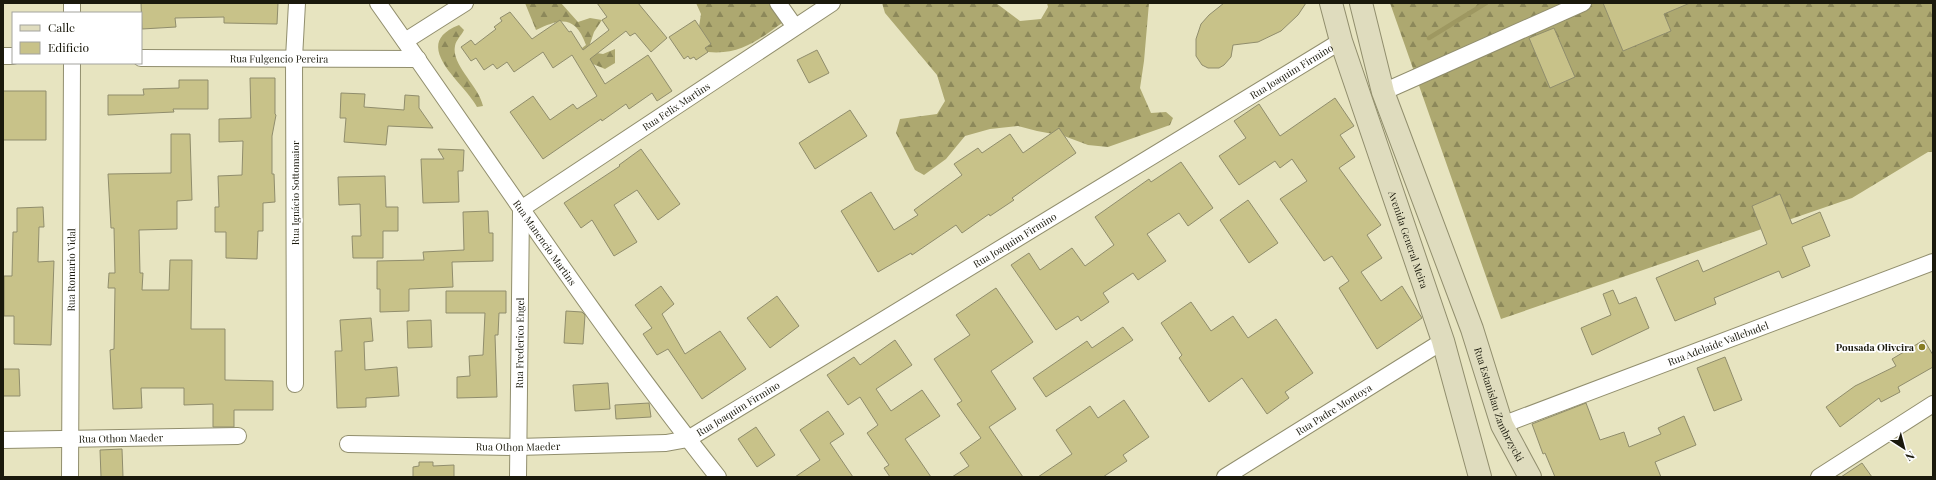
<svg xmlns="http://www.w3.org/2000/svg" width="1936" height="480" font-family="'Playfair Display',serif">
	<defs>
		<pattern id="forest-firs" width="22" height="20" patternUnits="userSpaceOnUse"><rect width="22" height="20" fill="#ada870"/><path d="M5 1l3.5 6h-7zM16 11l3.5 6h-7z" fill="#8c885a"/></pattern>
	</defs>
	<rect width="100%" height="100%" fill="#e7e4c0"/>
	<path fill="url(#forest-firs)" d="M525 3H561L578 22 590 18 602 20 594 32 590 44 597 53 603 54 615 49V63L605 69 593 64 581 61 582 48 586 45C575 15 561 18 536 30Z
		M696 3H775L780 9 782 23C757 41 740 55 708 52L697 39 701 14Z
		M882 3H996L1020 21 1041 19 1048 7 1047 3H1149L1144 61 1140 88 1151 113 1166 112 1173 118 1170 125 1108 147 1088 145 1064 136 1037 131 1018 126 990 129 965 136 946 159 924 175 915 170 896 133 900 119 937 114 945 101 937 75 885 13Z
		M1390 3H1933V152H1928L1852 198 1501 319Z
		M459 25 464 30C461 36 456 40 455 46 451 65 479 86 483 106L477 107C465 83 408 45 459 25Z"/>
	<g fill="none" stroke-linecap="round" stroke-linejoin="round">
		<path stroke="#9e9861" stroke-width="4.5" d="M1429 38 1486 3"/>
	</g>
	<path fill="#c8c289" stroke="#908d6c" d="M141 3H278L277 24 224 23V17L175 18 176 27 142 29Z
		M597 3H638L667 38 651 52 635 33 630 36 626 31 590 59 605 84 648 55 672 91 657 101 652 93 629 109 626 104 602 121 601 119 543 159 510 112 533 96 550 120 573 104 577 109 597 96 572 55 553 68 543 52 514 72 507 62 497 69 493 64 484 70 476 58 471 61 461 47 471 40 475 45 496 29 494 27 502 21 500 18 510 12 532 39 560 20 569 32 571 31 583 50 609 30 602 20 607 17Z
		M1224 3H1306L1298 15 1281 31 1258 42 1233 45 1231 57 1224 65 1219 68H1208L1202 65 1196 56V39L1201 24 1209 15Z
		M1603 3H1690L1664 14 1671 31 1623 51Z
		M695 20 711 44 705 48 708 52 696 60 694 57 690 59 688 56 684 59 669 37Z
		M1554 28 1575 77 1550 88 1529 38Z
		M817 50 829 73 809 83 797 60Z
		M250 78H275V114L276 115 272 136V174H274L275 202 263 203V231H258L257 259 226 258V232H215V207H219L218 176 242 175 243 141 219 142V119L251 118Z
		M179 80H208V109H173L174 112 108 115V95H144L143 89 179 88Z
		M3 91H46V140H3Z
		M341 93 365 94 364 107 404 110 405 95 419 96V108L433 128 388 126 386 145 344 142 346 118H340Z
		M1335 98 1354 126 1340 135 1355 157 1339 168 1381 225 1367 235 1382 258 1361 272 1381 301 1402 286 1422 318 1377 349 1339 288 1349 281 1332 256 1324 261 1280 199 1307 181 1292 159 1280 168 1275 161 1239 185 1219 156 1246 138 1234 121 1259 104 1280 136Z
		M850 110 867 136 815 169 799 143Z
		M1059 128 1076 153 1040 178 1012 198 1014 200 990 216 989 214 962 233 956 225 912 255 911 253 878 272 841 211 871 192 894 230 918 215 914 210 962 175 954 164 978 148 982 153 1010 134 1023 153Z
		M171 134H190L192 200 177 201V229L139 230 140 273H143L142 290H169L170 260H192L191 329H225V380L273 381V410H234V427H213V404L184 405V388H141L142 408 113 409 110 350 114 349 115 288H108L109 273H115L114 228H111L108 174 171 173Z
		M438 149 464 150 463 171H458L459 202 423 203 421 159H444Z
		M641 149 680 204 658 220 637 190 614 205 637 242 614 256 592 220 581 228 564 203 620 166 619 165Z
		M1181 162 1213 208 1188 226 1179 213 1147 234 1166 261 1138 280 1133 273 1103 293 1109 302 1081 321 1078 316 1056 330 1011 265 1029 253 1040 270 1072 248 1085 266 1114 245 1095 217 1149 179 1151 182Z
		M385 176 386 207H398V231H383V258H353L352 236H361L360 204 339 205 338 177Z
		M1780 194 1792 224 1820 212 1830 236 1802 247 1810 266 1782 278 1779 271 1714 298 1716 304 1675 321 1656 278 1698 260 1703 272 1767 244 1752 206Z
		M1248 200 1278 243 1249 263 1220 220Z
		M43 207 44 227H39L38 262 54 261 51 345 14 344V316H4V276H12L13 232H17V208Z
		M488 211 489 233H493V261L452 262 453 287 409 289V311L380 312V289H377V261L424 260 423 252 464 250 463 212Z
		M661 286 674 304 662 314 685 354 720 331 746 369 702 399 668 349 657 355 643 334 652 328 635 305Z
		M996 288 1033 342 991 371 1016 409 989 427 1023 477H952L969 466 960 453 981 438 957 404 962 401 934 359 970 335 956 315Z
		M1613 290 1619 304 1636 297 1649 328 1592 355 1581 328 1611 315 1603 294Z
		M446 291H506V313H499L498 335H495L497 397 457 398V377L470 376 469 356 483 355 485 313H446Z
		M777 296 799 326 770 348 747 318Z
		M1191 302 1211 331 1233 316 1248 338 1276 319 1313 373 1285 392 1289 398 1267 414 1242 378 1209 402 1179 358 1182 355 1161 323Z
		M566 311 582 312 585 315 583 344 564 343Z
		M371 318 373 341 364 342 365 370 397 367 399 396 366 398V407L337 408 335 351H342L340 320Z
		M431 320 432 347 408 348 407 321Z
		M1123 327 1133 340 1046 397 1033 378 1087 341 1092 348Z
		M895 340 912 365 876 389 891 411 922 390 940 416 905 439 931 477H890L884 468 889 465 867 433 878 425 860 397 848 405 827 375 854 357 860 365Z
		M1924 340 1933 355V367L1898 387 1900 392 1881 402 1879 398 1840 427 1826 407 1855 386 1896 366 1892 359Z
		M1725 357 1742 400 1714 411 1697 368Z
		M3 369H19L20 396H3Z
		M608 383 610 409 575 411 573 385Z
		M1124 400 1149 437 1123 455 1127 461 1103 477H1038L1072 454 1056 430 1090 406 1098 418Z
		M649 403 651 417 616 419 615 405Z
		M1586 403 1600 440 1624 432 1629 447 1661 434 1658 428 1684 416 1696 445 1655 462 1661 477H1555L1545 453 1543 454 1532 424Z
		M828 411 844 434 830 443 853 477H795L820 460 800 430Z
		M756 427 775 455 757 467 738 439Z
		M122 449 123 477H101L100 450Z
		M419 462H433V466L454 465V477H413V467L419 466Z
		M1862 463 1872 477H1841Z"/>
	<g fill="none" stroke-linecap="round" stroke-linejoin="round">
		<defs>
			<g id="minor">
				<path d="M72 3V13"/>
				<path id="s1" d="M378 3C490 161 597 325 718 477"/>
				<path d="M778 3 795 27"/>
				<path d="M405 41 465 3"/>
				<path d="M3 56H13"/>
				<path id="s2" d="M141 58 418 59"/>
				<path d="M1383 92 1583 3"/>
				<path d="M295 384 294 58 297 3"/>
				<path id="s3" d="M1502 425 1933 262"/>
				<path id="s4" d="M3 440 238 436"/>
				<path id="s5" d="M348 444 517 447 666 443 688 439 1341 41"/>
				<path id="s6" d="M70 477 72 63"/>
				<path id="s7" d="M518 477 521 209 832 3"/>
				<path id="s8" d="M1225 477 1443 341"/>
				<path d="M1819 477 1933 404"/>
			</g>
			<g id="secondary">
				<path id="s9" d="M1331 3 1341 41 1443 341 1480 477"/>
				<path id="s10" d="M1361 3 1383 92 1472 329 1502 425 1530 477"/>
			</g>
		</defs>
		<use href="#minor" stroke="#918e6d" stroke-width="18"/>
		<use href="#secondary" stroke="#918e6d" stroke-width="24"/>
		<use href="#minor" stroke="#fff" stroke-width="16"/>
		<use href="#secondary" stroke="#dfdcbe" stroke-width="22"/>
	</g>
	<circle fill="#877d23" stroke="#fff" stroke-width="1.5" cx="1922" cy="347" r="4"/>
	<g text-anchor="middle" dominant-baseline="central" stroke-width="3.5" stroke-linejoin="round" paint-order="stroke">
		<g font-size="10" fill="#1a190c" stroke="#fff">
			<text stroke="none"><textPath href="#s2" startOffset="138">Rua Fulgencio Pereira</textPath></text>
			<text stroke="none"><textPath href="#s5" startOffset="1047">Rua Joaquim Firmino</textPath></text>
			<text stroke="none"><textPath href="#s7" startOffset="454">Rua Felix Martins</textPath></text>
			<text transform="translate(295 193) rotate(-90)">Rua Ignácio Sottomaior</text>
			<text stroke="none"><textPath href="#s9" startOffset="249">Avenida General Meira</textPath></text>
			<text stroke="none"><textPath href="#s5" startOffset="723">Rua Joaquim Firmino</textPath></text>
			<text stroke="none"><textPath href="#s1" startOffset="292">Rua Manencio Martins</textPath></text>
			<text stroke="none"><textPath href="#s6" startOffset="207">Rua Romario Vidal</textPath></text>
			<text stroke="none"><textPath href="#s7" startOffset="134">Rua Frederico Engel</textPath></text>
			<text stroke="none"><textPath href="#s3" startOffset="231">Rua Adelaide Vallebudel</textPath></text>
			<text stroke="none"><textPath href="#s10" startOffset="425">Rua Estanislau Zambrzycki</textPath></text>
			<text stroke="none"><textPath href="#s5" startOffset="399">Rua Joaquim Firmino</textPath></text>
			<text stroke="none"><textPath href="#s8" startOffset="128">Rua Padre Montoya</textPath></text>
			<text stroke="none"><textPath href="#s4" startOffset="118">Rua Othon Maeder</textPath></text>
			<text stroke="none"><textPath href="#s5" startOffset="170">Rua Othon Maeder</textPath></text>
		</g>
		<g font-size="10" font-weight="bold" fill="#1a190c" stroke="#fff" text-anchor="end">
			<text x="1914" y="347">Pousada Oliveira</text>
		</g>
	</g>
	<rect width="1936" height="480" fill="none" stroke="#1a190c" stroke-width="8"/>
	<rect x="12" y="12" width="130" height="52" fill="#ffffff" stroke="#a3a39e"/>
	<rect x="20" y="25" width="20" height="6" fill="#dfdcbe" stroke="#a3a39e"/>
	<text x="48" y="32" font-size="12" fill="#1a190c">Calle</text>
	<rect x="20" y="42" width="20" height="12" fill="#c8c289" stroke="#a3a39e"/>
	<text x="48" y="52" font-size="12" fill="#1a190c">Edificio</text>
	<g transform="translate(1904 448) rotate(144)" stroke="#ffffff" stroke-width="3" paint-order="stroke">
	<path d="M0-3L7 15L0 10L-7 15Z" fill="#1a190c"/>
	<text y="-6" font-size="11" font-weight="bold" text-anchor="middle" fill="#1a190c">N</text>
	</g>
</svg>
